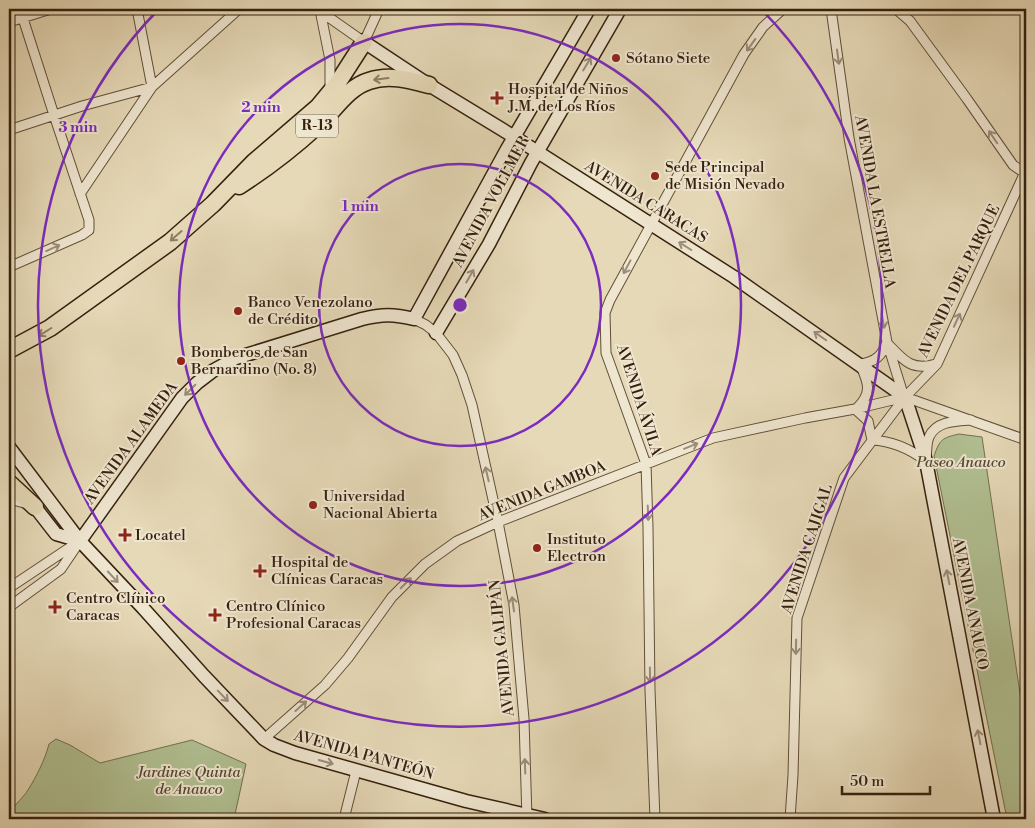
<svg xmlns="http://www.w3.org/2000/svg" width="1035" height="828" font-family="'Libre Bodoni',serif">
	<rect width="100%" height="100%" fill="#e6d9b7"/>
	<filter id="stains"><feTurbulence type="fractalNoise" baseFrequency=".004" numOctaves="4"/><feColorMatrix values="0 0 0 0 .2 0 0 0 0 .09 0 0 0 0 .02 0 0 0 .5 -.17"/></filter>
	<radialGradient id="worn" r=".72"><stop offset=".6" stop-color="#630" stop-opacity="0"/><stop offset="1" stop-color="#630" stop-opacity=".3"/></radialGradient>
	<path fill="#b1c092" stroke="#737050" d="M959 434 982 437 1026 734V819H1007L934 456C940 439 942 438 959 434Z
		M56 739 70 745 100 763 192 740 246 764 234 819H9C9 808 22 800 28 790 36 777 45 760 49 744Z"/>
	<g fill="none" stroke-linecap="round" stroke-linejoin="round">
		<defs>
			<path id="street" d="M317 9 364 42 379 9
				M831 9 849 138 887 342 904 397
				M896 9 910 21 967 99 1013 165 1026 174
				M320 10 330 60V89
				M320 10 348 9
				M9 22 51 9
				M9 130 82 106 152 87 239 9
				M80 194 152 87 137 9
				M9 267 82 235 89 230V220L54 115 20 9
				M414 319 426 325 436 333 453 355 462 375 472 405 498 522 514 605 524 719 527 819
				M888 344C904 361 912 371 936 364
				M905 397 1026 440
				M857 408C873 393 868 382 860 364 875 362 882 356 887 342
				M855 409 868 421 872 440
				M872 440C893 441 910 449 926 461 927 453 926 444 929 437 936 421 956 421 971 420
				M9 499 28 504
				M9 588 75 544
				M9 607 61 569 80 541
				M264 739 325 685 348 658 392 597 425 564 457 541 498 522 713 438 805 418 855 409 905 397
				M344 819 356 771
				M655 819 650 690 648 527 646 464 606 353 605 313 610 300 744 54 763 27 783 9
				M790 819 793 775 797 618 844 478 905 397 937 364 1026 170"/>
			<path id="secondary" d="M364 42 429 85 503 130 734 277 905 397 926 461 994 819
				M436 333 489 244 531 163 620 9
				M9 447 80 541 143 608 204 676 264 739 274 745 295 753 466 801 545 819
				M35 507 56 534 80 541
				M80 541 182 398 197 383 214 370 236 358 362 319C382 314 394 314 414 319L507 149 589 9"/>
			<path id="highway" d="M239 186C267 168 293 148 318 125 334 111 348 87 369 81 389 74 410 80 429 85
				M9 350 50 328 170 242 213 204 254 162 318 107 337 84 364 42
				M9 483 35 507"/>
		</defs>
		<use href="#street" stroke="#614f39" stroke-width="11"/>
		<use href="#secondary" stroke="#35210f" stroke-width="15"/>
		<use href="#highway" stroke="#35210f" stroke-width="19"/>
		<use href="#street" stroke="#efe6d0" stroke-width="9"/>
		<use href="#secondary" stroke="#efe6d0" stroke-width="12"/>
		<use href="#highway" stroke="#e6d9b7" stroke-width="16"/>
	</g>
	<defs><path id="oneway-shaft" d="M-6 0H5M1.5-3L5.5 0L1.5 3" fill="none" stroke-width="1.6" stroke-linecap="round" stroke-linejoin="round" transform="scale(1.25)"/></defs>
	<g stroke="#9b8d79">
		<use href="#oneway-shaft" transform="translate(751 45) rotate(126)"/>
		<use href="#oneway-shaft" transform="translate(838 57) rotate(82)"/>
		<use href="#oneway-shaft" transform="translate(587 64) rotate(-59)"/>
		<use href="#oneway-shaft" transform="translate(993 137) rotate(-124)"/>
		<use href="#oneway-shaft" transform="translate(685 246) rotate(-148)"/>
		<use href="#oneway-shaft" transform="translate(53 248) rotate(-24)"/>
		<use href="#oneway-shaft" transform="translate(627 267) rotate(118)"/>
		<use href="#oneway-shaft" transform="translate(470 276) rotate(-60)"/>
		<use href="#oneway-shaft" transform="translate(957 320) rotate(-65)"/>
		<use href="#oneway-shaft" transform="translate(883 321) rotate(80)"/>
		<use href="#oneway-shaft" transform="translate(820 336) rotate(-145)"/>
		<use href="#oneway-shaft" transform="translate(190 390) rotate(135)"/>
		<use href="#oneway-shaft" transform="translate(691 446) rotate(-22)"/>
		<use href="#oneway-shaft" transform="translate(487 474) rotate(-103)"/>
		<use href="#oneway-shaft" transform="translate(648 513) rotate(88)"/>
		<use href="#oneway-shaft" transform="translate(113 577) rotate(47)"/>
		<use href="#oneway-shaft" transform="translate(948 577) rotate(-101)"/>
		<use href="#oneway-shaft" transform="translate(406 583) rotate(-45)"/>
		<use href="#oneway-shaft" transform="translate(513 604) rotate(-98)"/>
		<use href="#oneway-shaft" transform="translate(796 647) rotate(91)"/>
		<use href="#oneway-shaft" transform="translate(650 675) rotate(89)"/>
		<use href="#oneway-shaft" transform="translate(223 696) rotate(46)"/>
		<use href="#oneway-shaft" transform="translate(301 706) rotate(-42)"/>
		<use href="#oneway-shaft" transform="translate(979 737) rotate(-101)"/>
		<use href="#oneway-shaft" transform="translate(326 762) rotate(16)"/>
		<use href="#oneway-shaft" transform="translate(525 766) rotate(-92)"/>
	</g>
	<g stroke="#8e7d63">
		<use href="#oneway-shaft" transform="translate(381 79) rotate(173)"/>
		<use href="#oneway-shaft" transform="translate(176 236) rotate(139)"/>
		<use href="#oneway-shaft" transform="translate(45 332) rotate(148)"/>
	</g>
	<g fill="none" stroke="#7b2cbf" stroke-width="2.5">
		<circle cx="460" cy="305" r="141"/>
		<circle cx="460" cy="305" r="281"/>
		<path d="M761 9A422 422 0 1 1 159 9"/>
	</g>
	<g fill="#8f2418" stroke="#efe6d0" stroke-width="2">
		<circle cx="616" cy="58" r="5"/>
		<path d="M494.5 90.5h5v5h5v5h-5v5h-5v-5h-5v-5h5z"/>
		<circle cx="655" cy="176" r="5"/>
		<circle cx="238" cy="311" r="5"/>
		<circle cx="181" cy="361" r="5"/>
		<circle cx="313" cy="505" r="5"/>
		<path d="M122.5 527.5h5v5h5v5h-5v5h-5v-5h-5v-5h5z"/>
		<circle cx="537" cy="548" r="5"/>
		<path d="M257.5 563.5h5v5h5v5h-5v5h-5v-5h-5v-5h5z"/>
		<path d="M52.5 599.5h5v5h5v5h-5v5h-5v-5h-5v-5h5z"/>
		<path d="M212.5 607.5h5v5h5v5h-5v5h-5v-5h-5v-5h5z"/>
	</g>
	<g text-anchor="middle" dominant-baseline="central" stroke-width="4" stroke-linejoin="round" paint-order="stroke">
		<rect fill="#efe6d0" stroke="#6d5c49" stroke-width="1" x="296" y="114.5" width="42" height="23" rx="4"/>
		<g font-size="14" font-weight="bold" fill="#35210f">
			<text x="317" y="126">R-13</text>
		</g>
		<g font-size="15" fill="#35210f" stroke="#efe6d0" text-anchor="start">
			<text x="626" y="58">Sótano Siete</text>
			<text x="508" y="89">Hospital de Niños<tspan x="508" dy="17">J.M. de Los Ríos</tspan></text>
			<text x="665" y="167">Sede Principal<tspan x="665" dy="17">de Misión Nevado</tspan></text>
			<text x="248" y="302">Banco Venezolano<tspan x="248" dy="17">de Crédito</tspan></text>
			<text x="191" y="352">Bomberos de San<tspan x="191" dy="17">Bernardino (No. 8)</tspan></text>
			<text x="323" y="496">Universidad<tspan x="323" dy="17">Nacional Abierta</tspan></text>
			<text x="135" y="535">Locatel</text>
			<text x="547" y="539">Instituto<tspan x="547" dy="17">Electron</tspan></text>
			<text x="271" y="562">Hospital de<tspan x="271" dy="17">Clínicas Caracas</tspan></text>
			<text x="66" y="598">Centro Clínico<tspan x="66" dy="17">Caracas</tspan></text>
			<text x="226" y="606">Centro Clínico<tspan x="226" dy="17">Profesional Caracas</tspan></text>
		</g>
		<g font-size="15" fill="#35210f" stroke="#efe6d0">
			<text transform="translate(491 202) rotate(-62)">AVENIDA VOLLMER</text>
			<text transform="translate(646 202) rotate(32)">AVENIDA CARACAS</text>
			<text transform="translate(875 202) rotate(80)">AVENIDA LA ESTRELLA</text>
			<text transform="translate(959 281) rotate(-64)">AVENIDA DEL PARQUE</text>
			<text transform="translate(639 400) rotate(72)">AVENIDA ÁVILA</text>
			<text transform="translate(131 443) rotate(-54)">AVENIDA ALAMEDA</text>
			<text transform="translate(542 491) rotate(-22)">AVENIDA GAMBOA</text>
			<text transform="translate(807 549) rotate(-72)">AVENIDA CAJIGAL</text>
			<text transform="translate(970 604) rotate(79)">AVENIDA ANAUCO</text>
			<text transform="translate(502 648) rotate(-96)">AVENIDA GALIPÁN</text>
			<text transform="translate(364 755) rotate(16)">AVENIDA PANTEÓN</text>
		</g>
		<g font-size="15" font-style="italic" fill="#544930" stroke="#efe6d0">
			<text x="961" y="462">Paseo Anauco</text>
			<text x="189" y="772">Jardines Quinta<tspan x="189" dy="17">de Anauco</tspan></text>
		</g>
	</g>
	<circle cx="460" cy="305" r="8" fill="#7b2cbf" stroke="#efe6d0" stroke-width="2.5"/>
	<g font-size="15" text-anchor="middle" font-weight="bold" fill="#7b2cbf" stroke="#efe6d0" stroke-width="4" stroke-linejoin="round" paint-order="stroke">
		<text x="261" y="112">2 min</text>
		<text x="78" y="132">3 min</text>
		<text x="360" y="211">1 min</text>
	</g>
	<rect width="1035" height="828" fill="none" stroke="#e6d9b7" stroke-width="30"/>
	<rect x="10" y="10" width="1015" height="808" fill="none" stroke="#35210f" stroke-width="2.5"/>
	<rect x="15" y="15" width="1005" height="798" fill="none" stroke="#35210f"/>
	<path d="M842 786v8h88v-8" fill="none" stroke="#35210f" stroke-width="2.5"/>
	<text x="850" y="786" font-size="15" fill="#35210f" stroke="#efe6d0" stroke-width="4" paint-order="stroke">50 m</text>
	<rect width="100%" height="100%" filter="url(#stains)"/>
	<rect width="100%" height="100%" fill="url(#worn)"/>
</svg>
